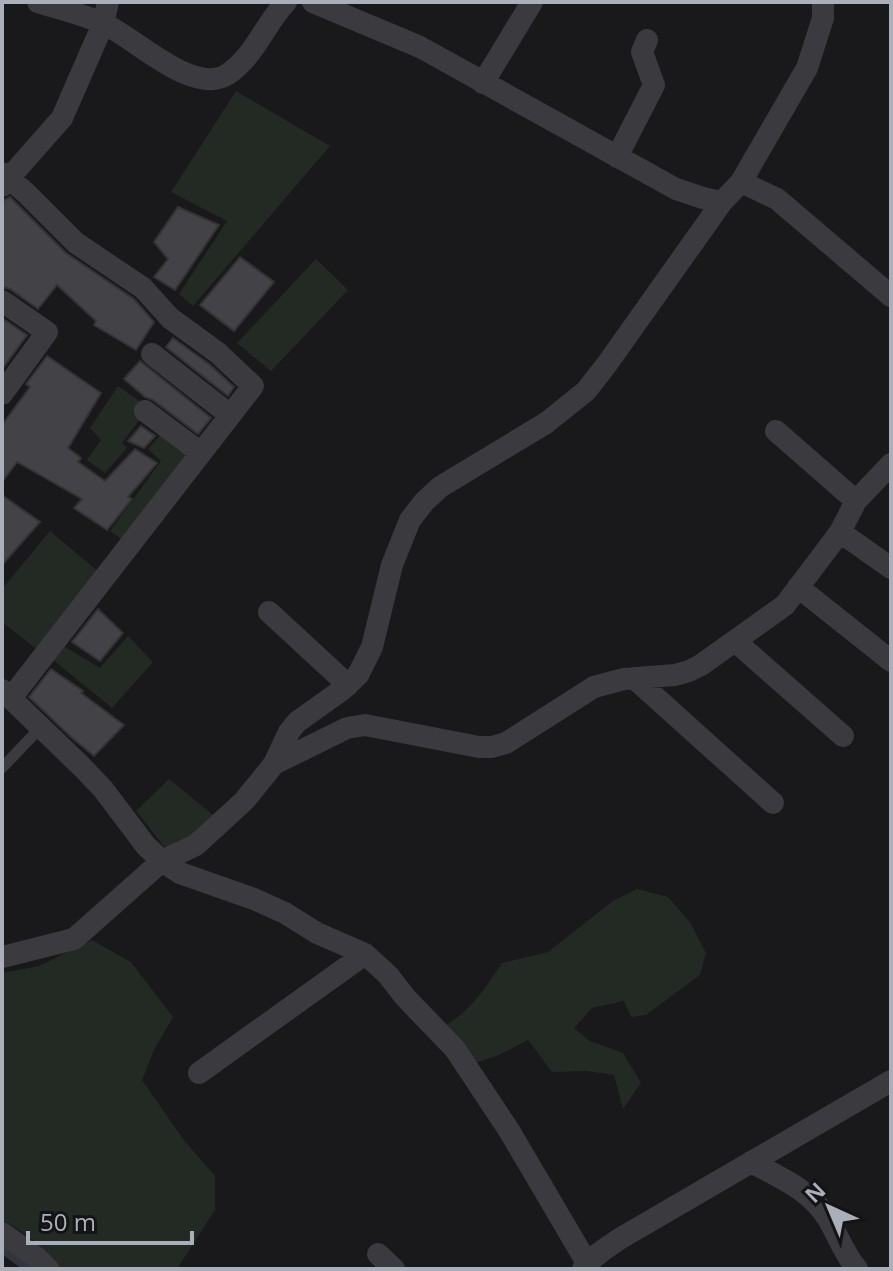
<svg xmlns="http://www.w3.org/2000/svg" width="893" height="1271" font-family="'Open Sans',sans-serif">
	<rect width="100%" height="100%" fill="#19181a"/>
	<path fill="#232a24" d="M236 91 330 146 193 306 179 294 227 221 171 192Z
		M316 259 348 290 271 371 237 343Z
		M118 386 144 404 140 419 122 443 127 448 105 473 87 460 101 440 90 428Z
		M163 432 195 454 127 543 110 531 161 461 148 449Z
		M50 531 100 573 38 650 2 622V589Z
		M128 636 153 662 112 708 52 659 62 645 100 668Z
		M169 779 213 815 195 838 166 849 136 811Z
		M637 889 668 897 690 922 706 953 700 975 646 1015 631 1017 624 1001 592 1008 574 1028 590 1041 623 1053 641 1083 623 1109 614 1075 587 1071 552 1072 528 1040 499 1055 460 1068 437 1031C471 1011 481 994 502 963L548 952 613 901Z
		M92 940 131 962 173 1017 154 1050 142 1080 183 1139 215 1176V1210L177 1269H60C43 1248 26 1232 2 1220V973L39 966Z"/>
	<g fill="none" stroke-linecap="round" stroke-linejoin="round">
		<path stroke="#2f363e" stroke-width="7" d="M2 1250 28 1269"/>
	</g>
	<path fill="#434347" stroke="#333336" stroke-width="2" d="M10 197 66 253 134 299 154 322 136 350 94 325 96 321 57 285 38 309 10 289 2 287V201Z
		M178 207 219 225 175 290 154 277 168 259 154 242Z
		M240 257 274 282 234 331 200 305Z
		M2 318 27 335 3 368H2Z
		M173 338 209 364 234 387 228 396 166 347Z
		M47 356 101 393 68 448 81 458 78 462 105 481 135 449 157 463 128 497 132 499 107 530 74 508 82 499 17 462 2 482V425L30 387 26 384Z
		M140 361 211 418 198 434 153 400 145 397 124 379Z
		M141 426 155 436 144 448 128 441Z
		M2 495 40 522 2 565Z
		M98 609 123 633 100 661 72 642Z
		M51 669 83 691 81 693 124 725 94 756 71 737 29 697Z"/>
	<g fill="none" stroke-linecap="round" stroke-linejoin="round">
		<path stroke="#3a3a3f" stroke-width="11" d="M2 768 41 727"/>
		<path stroke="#3a3a3f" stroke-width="22" d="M38 2C59 9 82 14 102 23 135 37 193 97 228 74 254 57 265 24 286 2
			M313 2 420 47 676 189 703 198 722 202
			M483 83 532 2
			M617 157 654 85 642 52 647 40
			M2 173 25 192 76 243 143 288 170 318 218 353 253 386 11 698
			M741 182 777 199 891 296
			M2 186 62 118 103 24 108 2
			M2 301 47 332 2 394
			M152 354 230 415
			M145 411 201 453
			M776 431 856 501
			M840 532 891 568
			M798 587 891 661
			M269 612 348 685
			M735 641 843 736
			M634 678 773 803
			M2 690 81 766 103 789 146 846 162 861 180 873 254 899 285 913 317 933 365 954 388 975 405 997 455 1049 510 1132 587 1263
			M274 764 347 728 365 725 479 747H492L506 743 594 687 624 679 675 675 689 671 701 665 785 605 840 532 856 501 891 464
			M2 957 74 939 162 861 196 845 244 801 274 764 289 732 297 722 342 690 358 675 372 647 392 565 410 520 424 502 440 487 546 423 586 391 607 364 722 202 741 182 807 68 823 18V2
			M199 1073 365 954
			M751 1162C779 1177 811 1190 828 1219 838 1235 844 1254 857 1269
			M2 1233 37 1258 48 1269
			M378 1254 394 1269
			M583 1269C592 1256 608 1247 621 1238L891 1081"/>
	</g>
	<rect width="893" height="1271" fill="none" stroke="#abafb9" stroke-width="8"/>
	<g transform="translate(829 1207) rotate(316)" stroke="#141315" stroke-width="6" paint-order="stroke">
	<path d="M0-6L14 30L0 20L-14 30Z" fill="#abafb9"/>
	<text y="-12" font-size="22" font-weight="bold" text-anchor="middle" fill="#abafb9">N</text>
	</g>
	<path d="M28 1231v12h164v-12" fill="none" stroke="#abafb9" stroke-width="4"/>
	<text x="40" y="1231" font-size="24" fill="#abafb9" stroke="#141315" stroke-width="6" paint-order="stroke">50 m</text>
</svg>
